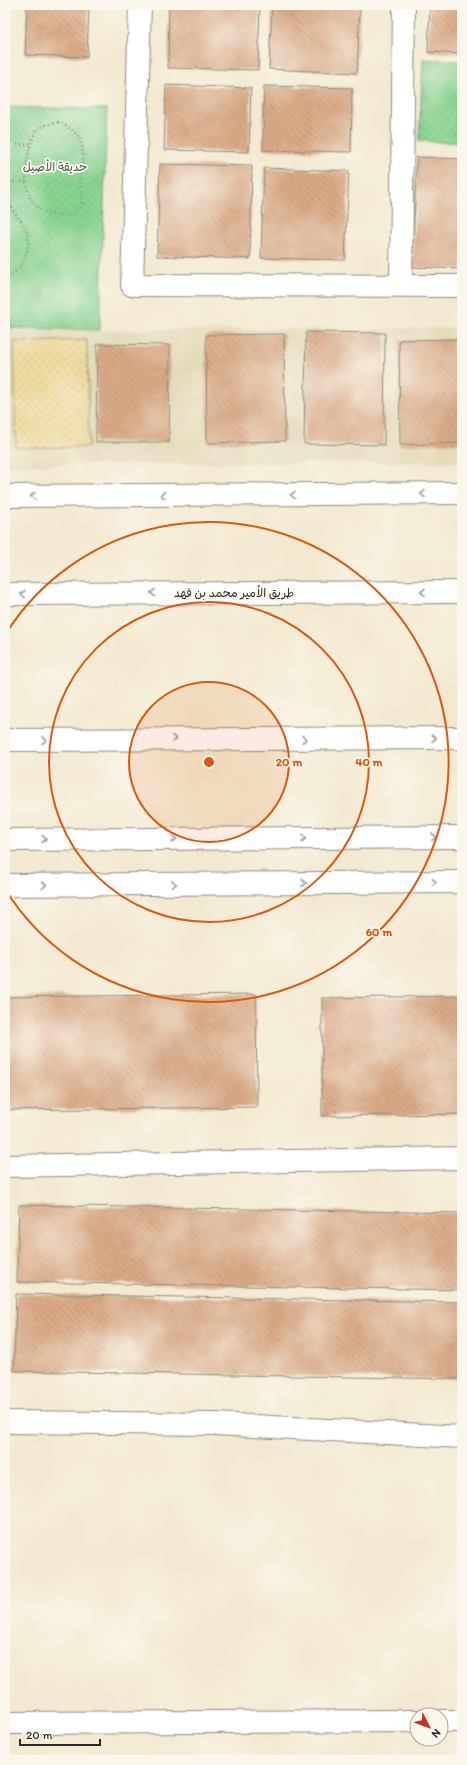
<svg xmlns="http://www.w3.org/2000/svg" width="467" height="1765" font-family="Itim,'Playpen Sans Arabic',sans-serif">
	<defs>
		<pattern id="grass-dots" width="8" height="8" patternUnits="userSpaceOnUse"><rect width="8" height="8" fill="#87d390"/><path d="M2 2h.1M6 6h.1" fill="none" stroke="#75b57c" stroke-width="1.8" stroke-linecap="round"/></pattern>
		<pattern id="sand-dots" width="8" height="8" patternUnits="userSpaceOnUse"><rect width="8" height="8" fill="#eeda9e"/><path d="M2 2h.1M6 6h.1" fill="none" stroke="#cb8" stroke-width="1.8" stroke-linecap="round"/></pattern>
		<pattern id="building-back-hatch" width="6" height="6" patternUnits="userSpaceOnUse"><rect width="6" height="6" fill="#dbab87"/><path d="M-1 5l2 2M0 0l6 6M5-1l2 2" fill="none" stroke="#b28b6f"/></pattern>
	</defs>
	<rect width="100%" height="100%" fill="#fbf7ec"/>
	<filter id="ink" filterUnits="userSpaceOnUse"><feTurbulence type="fractalNoise" baseFrequency=".025" numOctaves="2"/><feDisplacementMap in="SourceGraphic" scale="8" xChannelSelector="R" yChannelSelector="G"/><feConvolveMatrix kernelMatrix="1 2 1 2 8 2 1 2 1" color-interpolation-filters="sRGB"/></filter>
	<filter id="wash" filterUnits="userSpaceOnUse"><feTurbulence type="fractalNoise" baseFrequency=".012" numOctaves="4" result="noise"/><feDisplacementMap in="SourceGraphic" scale="16" xChannelSelector="R" yChannelSelector="G"/><feGaussianBlur stdDeviation="0.9" result="paint"/><feColorMatrix in="noise" values="0 0 0 0 0 0 0 0 0 0 0 0 0 0 0 0 0 1.4 0 .05"/><feComposite in="paint" operator="in"/></filter>
	<g filter="url(#wash)">
		<rect width="100%" height="100%" fill="#f2e9d0"/>
		<path fill="#e3dbba" d="M462 328V462L5 465V331Z"/>
		<path fill="url(#grass-dots)" stroke="#597f5e" d="M423 59 462 61V143L419 141Z
			M5 107 107 109 100 330 5 328Z"/>
		<path fill="url(#sand-dots)" stroke="#8c8264" d="M87 340 89 447 16 448 14 342Z"/>
		<g id="blocks">
			<path fill="url(#building-back-hatch)" d="M27 5H89L87 57 25 55Z
				M169 5H260L258 70 168 68Z
				M272 5 360 7 357 73 269 69Z
				M430 5H462V54L428 52Z
				M166 85 251 88 249 152 164 150Z
				M264 86 352 88 351 152 263 150Z
				M417 157 462 159V269L412 267Z
				M160 164 252 166 250 259 157 256Z
				M264 168 349 171 345 260 261 258Z
				M306 332 385 333 384 445 304 444Z
				M284 334 285 441 207 443 206 335Z
				M462 339V443L400 445 399 340Z
				M97 344 170 345 169 442H96Z
				M256 994 257 1107 5 1110V997Z
				M462 996V1114L322 1116V998Z
				M19 1205 462 1213V1290L17 1282Z
				M16 1294 462 1302V1379L14 1371Z"/>
		</g>
	</g>
	<g filter="url(#ink)">
		<use href="#blocks" fill-opacity="0" stroke="#8e8a7e" stroke-width="1"/>
		<g fill="none" stroke-linecap="round" stroke-linejoin="round">
			<defs>
				<path id="minor" d="M140 5 132 285 462 286
					M401 286 404 5
					M5 885 462 882
					M5 1166 462 1158
					M5 1422 215 1424 462 1437
					M441 1721H462
					M5 1723 417 1721"/>
				<path id="secondary" d="M5 496 462 493
					M5 840 462 837"/>
				<path id="motorway" d="M5 594 462 592
					M5 740 462 738"/>
			</defs>
			<use href="#minor" stroke="#8e8a7e" stroke-width="24"/>
			<use href="#secondary" stroke="#8e8a7e" stroke-width="24"/>
			<use href="#motorway" stroke="#8e8a7e" stroke-width="24"/>
			<path stroke="#8e8a7e" stroke-width="2.5" stroke-dasharray="1 3" stroke-linecap="butt" d="M58 122C78 131 84 140 83 162 82 166 80 170 80 174 79 183 82 193 82 203L71 215C27 219 21 187 29 151 31 145 33 133 38 129 44 125 51 124 58 122Z
				M5 145 31 144
				M5 182H26
				M5 184C9 192 9 200 12 208 16 216 24 223 27 232 32 250 22 270 5 279"/>
			<use href="#minor" stroke="#fff" stroke-width="22"/>
			<use href="#secondary" stroke="#fff" stroke-width="22"/>
			<use href="#motorway" stroke="#fff" stroke-width="22"/>
		</g>
		<defs><path id="oneway-chevron" d="M-2-3.5L2.5 0L-2 3.5" fill="none" stroke-width="1.6" stroke-linecap="round" stroke-linejoin="round"/></defs>
		<g stroke="#a0a0a0">
			<use href="#oneway-chevron" transform="translate(423 494) rotate(180)"/>
			<use href="#oneway-chevron" transform="translate(163 495) rotate(180)"/>
			<use href="#oneway-chevron" transform="translate(293 495) rotate(180)"/>
			<use href="#oneway-chevron" transform="translate(33 496) rotate(180)"/>
			<use href="#oneway-chevron" transform="translate(423 592) rotate(180)"/>
			<use href="#oneway-chevron" transform="translate(153 593) rotate(180)"/>
			<use href="#oneway-chevron" transform="translate(23 594) rotate(180)"/>
			<use href="#oneway-chevron" transform="translate(434 738)"/>
			<use href="#oneway-chevron" transform="translate(174 739)"/>
			<use href="#oneway-chevron" transform="translate(304 739)"/>
			<use href="#oneway-chevron" transform="translate(44 740)"/>
			<use href="#oneway-chevron" transform="translate(434 837)"/>
			<use href="#oneway-chevron" transform="translate(304 838)"/>
			<use href="#oneway-chevron" transform="translate(44 839)"/>
			<use href="#oneway-chevron" transform="translate(174 839)"/>
			<use href="#oneway-chevron" transform="translate(434 882)"/>
			<use href="#oneway-chevron" transform="translate(304 883)"/>
			<use href="#oneway-chevron" transform="translate(174 884) rotate(-1)"/>
			<use href="#oneway-chevron" transform="translate(44 885) rotate(-1)"/>
		</g>
	</g>
	<circle cx="209" cy="762" r="80" fill="#df570e" fill-opacity=".12"/>
	<g fill="none" stroke="#df570e" stroke-width="2">
		<circle cx="209" cy="762" r="80"/>
		<circle cx="209" cy="762" r="160"/>
		<path d="M5 635A240 240 0 1 1 5 889"/>
	</g>
	<g text-anchor="middle" dominant-baseline="central" stroke-width="3.5" stroke-linejoin="round" paint-order="stroke">
		<g font-size="12" fill="#475d49" stroke="#fbf7ec">
			<text x="55" y="167">حديقة الأصيل</text>
		</g>
		<g font-size="12" fill="#2b2b2b" stroke="#fbf7ec">
			<text x="234" y="593">طريق الأمير محمد بن فهد</text>
		</g>
	</g>
	<circle cx="209" cy="762" r="6" fill="#df570e" stroke="#fbf7ec" stroke-width="2"/>
	<g font-size="12" text-anchor="middle" font-weight="bold" fill="#df570e" stroke="#fbf7ec" stroke-width="3.5" stroke-linejoin="round" paint-order="stroke">
		<text x="289" y="766">20 m</text>
		<text x="369" y="766">40 m</text>
		<text x="379" y="936">60 m</text>
	</g>
	<rect width="467" height="1765" fill="none" stroke="#fbf7ec" stroke-width="20"/>
	<g transform="translate(429 1727) rotate(132)"><circle r="19" fill="#fbf7ec" stroke="#a8a59f"/>
	<path d="M0-3L7 15L0 10L-7 15Z" fill="#c8321e"/>
	<text y="-6" font-size="11" font-weight="bold" text-anchor="middle" fill="#2b2b2b">N</text>
	</g>
	<path d="M20 1739v6h80v-6" fill="none" stroke="#2b2b2b" stroke-width="2"/>
	<text x="26" y="1739" font-size="12" fill="#2b2b2b" stroke="#fbf7ec" stroke-width="3" paint-order="stroke">20 m</text>
</svg>
